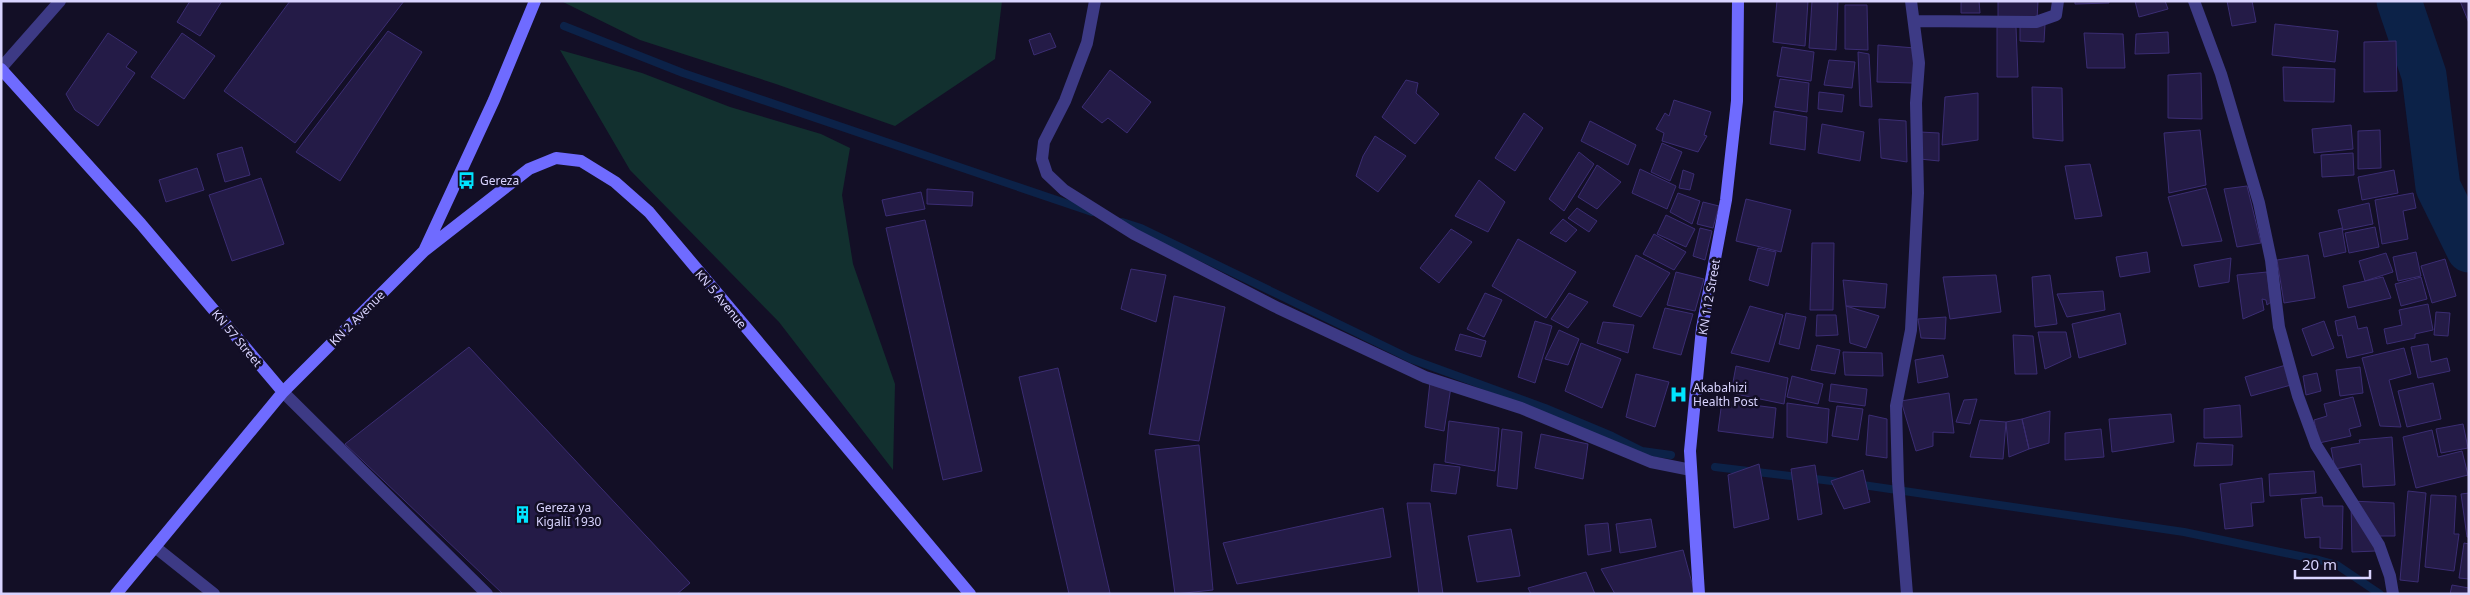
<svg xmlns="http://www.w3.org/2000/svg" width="2470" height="595" font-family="'Noto Sans',sans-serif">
	<rect width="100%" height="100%" fill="#130f26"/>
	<path fill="#12302f" d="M561 1H1002L995 59 895 126 776 84 640 40Z
		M560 50 642 73 730 107 821 134 850 148 842 195 853 264 895 384 893 470 779 322 630 170Z"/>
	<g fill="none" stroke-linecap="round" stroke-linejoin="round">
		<path stroke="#0c2248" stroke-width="8" d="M564 26 683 73 1092 212
			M1122 222 1141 228 1411 359 1545 408 1612 436 1642 451 1671 455
			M1715 467 1840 482
			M1856 484 2184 532 2319 560 2337 565 2380 594"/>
		<path stroke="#0c2248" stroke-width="45" d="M2399 1 2424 75 2438 187 2469 250"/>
	</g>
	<path fill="#241b47" stroke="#3b2d73" d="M190 1H222L200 36 177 22Z
		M290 1H404L295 143 224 91Z
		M1777 1H1808L1805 46 1773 42Z
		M1812 1H1838L1836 50 1809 48Z
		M1961 1H1979L1980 13H1961Z
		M1998 1H2038L2037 20 1998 17Z
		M2075 1H2109V3L2075 4Z
		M2135 1H2165L2168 9 2139 17Z
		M2227 1H2252L2256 22 2232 26Z
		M2460 1H2469V23Z
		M1845 5H1867L1868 50 1845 49Z
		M2020 23 2045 24 2044 42 2020 41Z
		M2275 24 2338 31 2335 62 2272 55Z
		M1997 27H2016L2018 77H1997Z
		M388 31 422 52 340 181 296 152Z
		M2168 32 2169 53 2135 54 2136 34Z
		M108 33 137 52 126 67 135 73 98 126 75 110 66 94Z
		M182 33 215 56 184 99 151 77Z
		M1050 33 1056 47 1034 55 1029 40Z
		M2084 33 2123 34 2125 68H2087Z
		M2396 41 2397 91 2364 92V42Z
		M1878 45 1915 48 1913 83 1877 82Z
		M1782 47 1814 52 1811 81 1777 76Z
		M1858 52 1869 54 1872 107 1860 106Z
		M1829 60 1855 62 1852 88 1824 85Z
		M2283 67 2335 69 2334 102 2284 101Z
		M1110 70 1151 102 1127 133 1108 118 1102 123 1082 107Z
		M2201 73 2202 119 2168 118V75Z
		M1780 79 1809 83 1807 112 1775 107Z
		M1406 80 1418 83 1416 93 1439 114 1415 144 1382 117Z
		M2032 87 2062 88 2063 141 2033 138Z
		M1819 92 1844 95 1842 112 1818 109Z
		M1978 93V140L1942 145 1945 97Z
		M1674 100 1711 112 1704 135 1707 136 1698 152 1662 141 1664 133 1656 129 1665 113 1669 116Z
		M1774 111 1807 117 1805 150 1770 144Z
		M1524 113 1543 128 1515 171 1495 158Z
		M1879 119 1906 121 1907 162 1881 158Z
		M1590 121 1636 145 1628 165 1581 141Z
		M1822 124 1864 132 1860 161 1818 153Z
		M2351 125 2353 149 2314 153 2312 129Z
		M2200 130 2206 185 2169 193 2164 133Z
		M2380 130 2381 168 2358 169V131Z
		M1920 132 1939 133V161L1920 159Z
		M1375 136 1406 156 1378 192 1356 176 1363 156Z
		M1662 143 1682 152 1670 181 1651 172Z
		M242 147 250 175 225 182 217 154Z
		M1579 152 1594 164 1564 211 1549 199Z
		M2353 153 2354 175 2322 177 2321 155Z
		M2090 164 2102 216 2075 219 2065 166Z
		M1597 165 1621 182 1597 209 1578 197Z
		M197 168 204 190 166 202 159 180Z
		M1640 169 1676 186 1667 209 1632 193Z
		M1683 170 1694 174 1690 190 1679 188Z
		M2394 170 2398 193 2362 200 2358 177Z
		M261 178 284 244 232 261 209 195Z
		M1479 180 1505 202 1488 232 1455 216Z
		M2247 186 2261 243 2237 247 2224 189Z
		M2206 188 2222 241 2182 246 2168 197Z
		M927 189 973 192 972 206 927 204Z
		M921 192 925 209 886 216 882 200Z
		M1678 193 1700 201 1692 224 1670 212Z
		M2413 193 2416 208 2403 211 2408 239 2382 244 2375 200Z
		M1746 199 1791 210 1781 252 1736 241Z
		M1703 202 1719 206 1713 228 1697 224Z
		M2369 203 2373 224 2343 230 2338 210Z
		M1577 208 1597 221 1589 232 1568 218Z
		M1666 215 1695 229 1686 247 1657 234Z
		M1563 219 1577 230 1566 242 1550 233Z
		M925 220 982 471 943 480 886 228Z
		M2375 227 2379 247 2349 253 2345 233Z
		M1700 228 1712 231 1705 260 1693 256Z
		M2342 228 2346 252 2324 257 2319 233Z
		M1451 229 1472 242 1439 283 1420 268Z
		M1654 234 1686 252 1674 270 1643 254Z
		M1518 239 1576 272 1546 318 1492 286Z
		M1812 243H1834L1833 310H1810Z
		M1758 248 1776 252 1768 286 1749 280Z
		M2147 252 2150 272 2120 277 2116 257Z
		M2416 252 2421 276 2398 281 2393 257Z
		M2386 253 2393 272 2365 281 2359 261Z
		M1636 255 1670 273 1641 317 1613 306Z
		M2308 255 2315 298 2284 303 2277 260Z
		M2231 258 2229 282 2199 287 2194 265Z
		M2445 259 2456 296 2432 303 2421 266Z
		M1131 269 1166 275 1156 322 1121 309Z
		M1676 272 1704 279 1695 311 1667 305Z
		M2267 272 2271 302 2267 305 2266 300 2262 299 2264 310 2243 319 2237 275Z
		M1996 275 2001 312 1950 319 1943 277Z
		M2050 275 2057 324 2035 327 2032 277Z
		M2383 277 2391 298 2348 308 2343 286Z
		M2421 277 2427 299 2401 306 2395 284Z
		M1843 280 1887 284 1885 308 1846 306Z
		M2103 291 2105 310 2067 317 2057 294Z
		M1485 293 1502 300 1484 337 1467 329Z
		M1569 293 1588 302 1568 328 1551 319Z
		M1174 296 1225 307 1199 441 1149 434Z
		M2428 304 2433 330 2415 334V338L2387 344 2384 329 2402 325 2399 310Z
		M1750 306 1783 315 1769 362 1731 353Z
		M1846 306 1879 316 1866 348 1850 343Z
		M1665 308 1693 314 1681 355 1653 348Z
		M2436 312 2450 313 2448 336 2434 335Z
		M1786 313 1806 317 1799 349 1779 344Z
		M2120 313 2126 344 2079 358 2072 324Z
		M1817 315H1836L1838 335 1816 336Z
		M2355 316 2358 329 2367 327 2373 352 2347 358 2342 335 2338 336 2335 321Z
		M1946 317 1945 339 1921 338 1918 319Z
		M1535 321 1552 326 1535 383 1518 377Z
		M2324 321 2334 348 2312 356 2302 329Z
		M1603 322 1634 325 1628 353 1597 343Z
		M1559 330 1579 339 1568 365 1545 359Z
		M2038 332H2066L2071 357 2045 369Z
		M1460 334 1486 341 1481 357 1455 350Z
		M2013 335 2033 336 2037 374H2015Z
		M1581 343 1621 359 1602 408 1565 391Z
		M2428 344 2431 362 2447 358 2450 371 2418 378 2411 347Z
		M1817 345 1840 350 1835 374 1811 370Z
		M469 347 690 583 677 594H503L345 444Z
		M2404 348 2411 374 2389 380 2401 427 2380 426 2362 358Z
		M1843 352 1882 353 1883 376 1845 375Z
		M1943 355 1948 377 1918 383 1915 360Z
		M2286 365 2291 385 2251 396 2245 377Z
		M1736 366 1788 378 1784 404 1731 393Z
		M2360 367 2363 393 2340 396 2336 370Z
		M1058 368 1110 593 1104 594H1069L1019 377Z
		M2317 373 2321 391 2306 395 2303 376Z
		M1636 374 1669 382 1655 427 1626 417Z
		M1792 376 1823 384 1818 404 1787 397Z
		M1430 382 1451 387 1444 431 1425 427Z
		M2433 383 2441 419 2407 427 2398 391Z
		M1831 384 1867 389 1865 406 1829 401Z
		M1949 393 1954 433 1933 432V446L1916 451 1901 401Z
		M2353 397 2361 426 2349 429 2351 436 2319 443 2314 420 2327 416 2324 404Z
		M1977 399 1970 424 1956 422 1964 400Z
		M1722 401 1776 408 1773 438 1718 431Z
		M1787 403 1829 409 1827 443 1787 437Z
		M2240 405 2242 437 2204 438V409Z
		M1837 406 1863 409 1858 440 1832 436Z
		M2050 411 2049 443 2029 449 2022 419Z
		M2171 414 2174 442 2112 452 2109 419Z
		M1869 415 1887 419V458L1866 455Z
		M2022 419 2029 449 2009 457 2006 422Z
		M1980 420 2006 422 2003 459 1970 457Z
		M1449 421 1499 428 1495 471 1445 462Z
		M2463 424 2468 448 2441 453 2436 429Z
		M1502 429 1522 432 1517 489 1497 486Z
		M2101 429 2104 457 2065 460V433Z
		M2432 430 2438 457 2462 451 2468 475 2416 488 2403 437Z
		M1541 434 1588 444 1583 479 1535 468Z
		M2392 437 2395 485 2363 487 2361 464 2335 469 2331 448 2360 443 2359 440Z
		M2197 443 2233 445 2232 465 2194 466Z
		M1199 445 1213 590 1175 594 1155 450Z
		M1434 464 1460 467 1456 494 1431 491Z
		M1759 464 1769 519 1734 528 1728 475Z
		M1815 465 1822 514 1798 520 1791 469Z
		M1863 470 1870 502 1844 509 1831 481Z
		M2314 471 2316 493 2270 496 2269 474Z
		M2262 478 2264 502 2251 503 2253 526 2225 529 2220 484Z
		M2408 491 2426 493 2418 582 2400 580Z
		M2469 493V537H2467L2461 494Z
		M2431 495 2456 496 2454 534H2459L2454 571 2425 567Z
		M2322 497 2323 506H2343L2342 549 2320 548V537L2305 538 2301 499Z
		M2351 501 2394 503 2395 536H2375L2376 551 2352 552Z
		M1407 503H1430L1443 594H1419Z
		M1383 508 1391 557 1237 584 1223 543Z
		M1651 519 1656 547 1620 553 1616 524Z
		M1608 523 1611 551 1588 555 1585 525Z
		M1511 529 1520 576 1477 582 1468 536Z
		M2464 543 2469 544V579L2459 578Z
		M1683 550 1695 594H1615L1601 569Z
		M1586 572 1595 594H1531L1528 588Z
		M2452 585 2469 588V594H2450Z"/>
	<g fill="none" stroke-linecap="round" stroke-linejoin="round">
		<path stroke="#3d3a85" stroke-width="12" d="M1095 1 1087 43 1065 101 1044 142 1042 159 1047 174 1064 190 1134 234 1278 308 1425 377 1521 408 1651 462 1691 470
			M2194 1 2221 74 2259 203 2271 260 2279 327 2298 396 2316 445 2379 545 2390 576 2393 594
			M1914 21 2036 22 2056 15 2058 1
			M1 68 60 1
			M283 392 487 594
			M155 547 214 594
			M1907 594 1898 481 1896 406 1911 330 1918 193 1916 103 1919 63 1911 1"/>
		<path stroke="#6f6bff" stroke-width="12" d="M1 69 141 224 283 392
			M424 251 529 169 556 158 581 161 615 182 649 212 970 594
			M116 594 283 392 424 251 494 100 535 1
			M1699 594 1690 451 1702 328 1726 200 1737 101 1738 1"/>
	</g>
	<defs>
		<symbol id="bus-bare" viewBox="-9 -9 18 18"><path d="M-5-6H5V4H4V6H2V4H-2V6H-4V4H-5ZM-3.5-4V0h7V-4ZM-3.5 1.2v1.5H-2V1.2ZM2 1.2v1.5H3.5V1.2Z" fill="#00e5ff" stroke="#130f26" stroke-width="2.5" paint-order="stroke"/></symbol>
		<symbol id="hospital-bare" viewBox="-9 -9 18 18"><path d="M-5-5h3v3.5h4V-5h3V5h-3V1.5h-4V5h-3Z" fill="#00e5ff" stroke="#130f26" stroke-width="2.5" paint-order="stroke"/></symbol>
		<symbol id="building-bare" viewBox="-9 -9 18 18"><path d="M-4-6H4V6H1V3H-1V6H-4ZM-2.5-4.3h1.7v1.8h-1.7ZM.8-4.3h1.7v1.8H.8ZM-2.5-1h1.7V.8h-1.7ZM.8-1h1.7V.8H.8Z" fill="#00e5ff" stroke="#130f26" stroke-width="2.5" paint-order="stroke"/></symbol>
	</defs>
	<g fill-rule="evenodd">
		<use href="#bus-bare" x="454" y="168" width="25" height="25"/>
		<use href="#hospital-bare" x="1666" y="382" width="25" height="25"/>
		<use href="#building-bare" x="510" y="502" width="25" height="25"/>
	</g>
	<g text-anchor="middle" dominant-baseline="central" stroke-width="5" stroke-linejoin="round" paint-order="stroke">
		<g font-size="12" fill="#d9d4ff" stroke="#130f26" text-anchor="start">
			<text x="480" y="180">Gereza</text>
			<text x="1693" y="387">Akabahizi<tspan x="1693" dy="14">Health Post</tspan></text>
			<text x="536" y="507">Gereza ya<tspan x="536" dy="14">KigaliI 1930</tspan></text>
		</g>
		<g font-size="12" fill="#d9d4ff" stroke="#130f26">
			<text transform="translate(1709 297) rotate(-80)">KN 112 Street</text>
			<text transform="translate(721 299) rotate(50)">KN 5 Avenue</text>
			<text transform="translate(357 318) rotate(-45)">KN 2 Avenue</text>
			<text transform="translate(237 338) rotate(50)">KN 57 Street</text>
		</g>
	</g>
	<rect width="2470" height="595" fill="none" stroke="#d9d4ff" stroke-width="5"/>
	<path d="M2295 570v8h75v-8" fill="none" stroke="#d9d4ff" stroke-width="2.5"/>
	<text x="2302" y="570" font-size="15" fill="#d9d4ff" stroke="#130f26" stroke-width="4" paint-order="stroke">20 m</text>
</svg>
